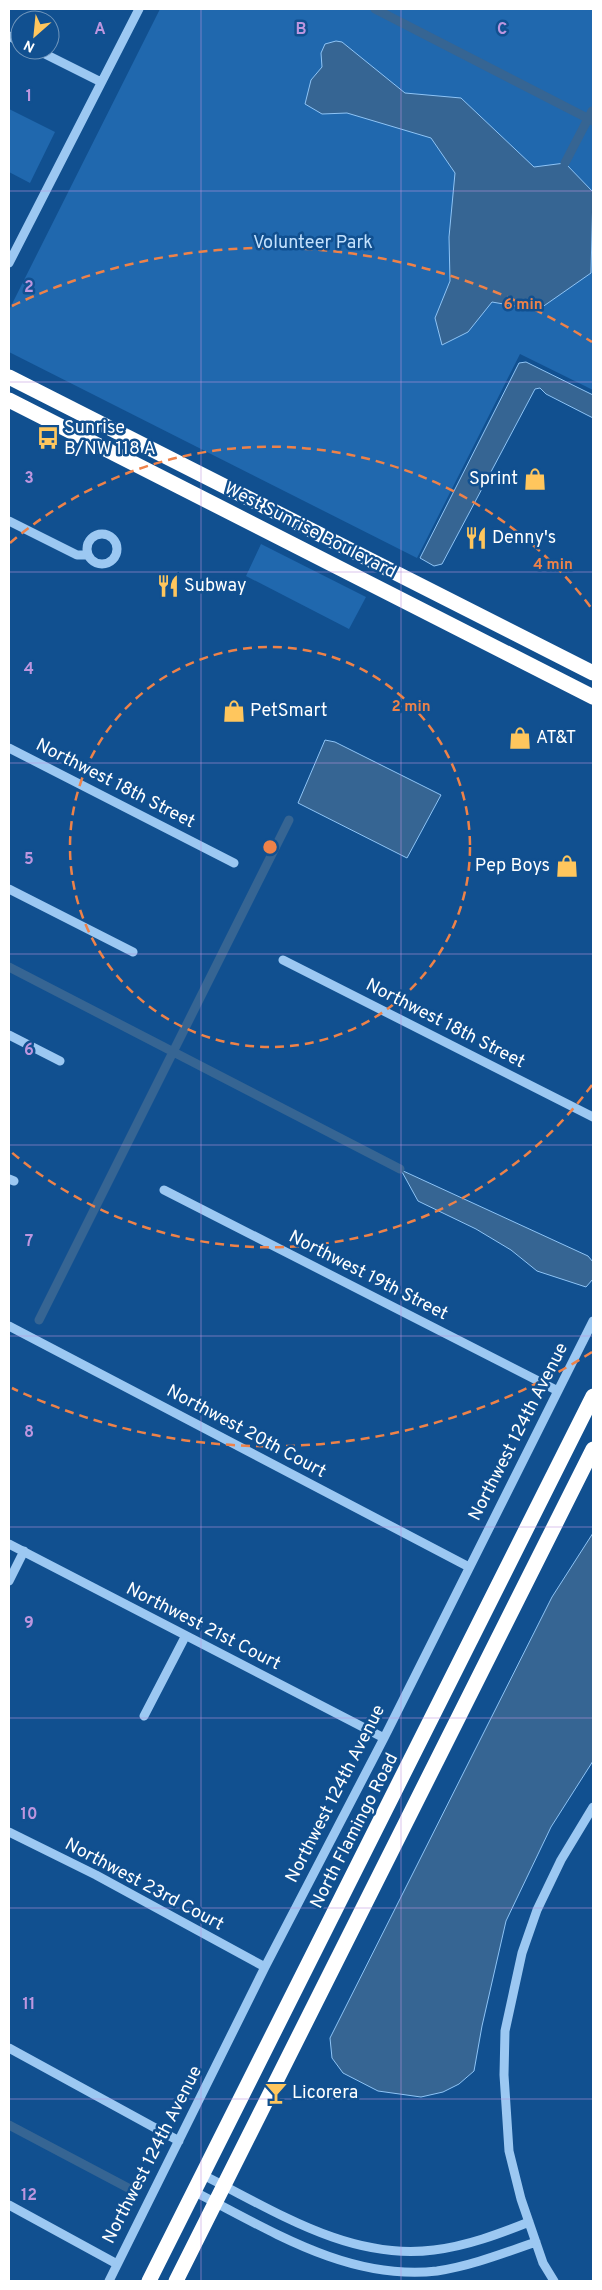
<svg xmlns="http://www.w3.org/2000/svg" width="602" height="2290" font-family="Overpass,sans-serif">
	<rect width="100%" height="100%" fill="#115090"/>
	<path fill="#2068ae" d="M160 9H593V390L520 354 417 558 9 352V310Z
		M9 109 55 132 30 183 9 172Z
		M261 544 366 597 349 629 246 576Z"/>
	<path fill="#366593" stroke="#8ec4f6" d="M336 41 342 42 405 93 461 98 534 167 565 163 593 192 591 273 538 310 492 302 468 332 442 345 435 318 450 281 449 237 455 173 431 138 347 113 322 114 305 104 311 80 322 67 321 53 325 44Z
		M526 362 593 395V418L546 394 540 388 535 389 442 564 434 566 420 558 519 363Z
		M325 740 335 742 441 795 407 858 298 803Z
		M401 1170 588 1256 593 1262V1279L586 1287 537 1271 511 1250 476 1229 418 1201Z
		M593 1533V1761L551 1827 506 1921 482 2026 474 2071 459 2084 443 2092 421 2097 378 2091 343 2073 332 2058 330 2038 552 1597Z"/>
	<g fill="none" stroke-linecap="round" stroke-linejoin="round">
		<path stroke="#366593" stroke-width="9" d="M375 9 593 121
			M565 163 592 111
			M9 967 400 1169
			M39 1320 289 820
			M9 2125 132 2190"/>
		<path stroke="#9cc8f2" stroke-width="9" d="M9 36 20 42
			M37 50 101 82
			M9 263 139 9
			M9 521 77 555H88
			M87 549a15 15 0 1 1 30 0a15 15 0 1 1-30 0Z
			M9 748 234 863
			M9 889 133 952
			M283 960 593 1117
			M9 1035 60 1061
			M9 1179 14 1181
			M164 1190 558 1391
			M9 1326 469 1567
			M9 1544 384 1738
			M9 1581 24 1551
			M144 1716 185 1637
			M9 1832 96 1875 265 1967
			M9 2048 179 2141
			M203 2175C275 2211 350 2261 434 2250 467 2246 499 2234 529 2222
			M195 2192C270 2230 348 2281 437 2271 471 2266 504 2253 536 2242
			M9 2205 117 2264
			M109 2281 265 1967 384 1738 593 1321
			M554 2281 543 2263 521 2199 509 2151 504 2075 505 2031 522 1953 537 1910 561 1860 593 1807"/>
		<path stroke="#fff" stroke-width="15" d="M9 377 593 673
			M9 400 593 697
			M149 2281 593 1396
			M176 2281 593 1449"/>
	</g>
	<path fill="none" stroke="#bd96df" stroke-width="1" stroke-opacity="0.55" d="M201 9V2281M401 9V2281M9 191H593M9 382H593M9 572H593M9 763H593M9 954H593M9 1145H593M9 1336H593M9 1527H593M9 1718H593M9 1908H593M9 2099H593"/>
	<g fill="none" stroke="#ee8249" stroke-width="2.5" stroke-dasharray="9 6">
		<circle cx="270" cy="847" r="200"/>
		<path d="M592 1085A400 400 0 0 1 10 1151M10 543A400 400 0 0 1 592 609"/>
		<path d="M592 1352A599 599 0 0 1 12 1388M12 306A599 599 0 0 1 592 342"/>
	</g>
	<defs>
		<symbol id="bus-bare" viewBox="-9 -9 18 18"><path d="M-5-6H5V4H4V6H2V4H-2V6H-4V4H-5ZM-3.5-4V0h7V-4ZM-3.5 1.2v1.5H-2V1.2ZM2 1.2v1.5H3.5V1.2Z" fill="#ffc65d" stroke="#115090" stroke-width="2.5" paint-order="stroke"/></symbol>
		<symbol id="shop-bare" viewBox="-9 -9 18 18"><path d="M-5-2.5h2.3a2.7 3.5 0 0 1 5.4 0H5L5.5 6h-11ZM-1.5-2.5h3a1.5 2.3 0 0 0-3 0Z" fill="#ffc65d" stroke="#115090" stroke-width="2.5" paint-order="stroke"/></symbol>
		<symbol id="restaurant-bare" viewBox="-9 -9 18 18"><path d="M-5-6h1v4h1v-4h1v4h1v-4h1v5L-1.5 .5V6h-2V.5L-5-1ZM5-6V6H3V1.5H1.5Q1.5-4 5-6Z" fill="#ffc65d" stroke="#115090" stroke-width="2.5" paint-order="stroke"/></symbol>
		<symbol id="bar-bare" viewBox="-9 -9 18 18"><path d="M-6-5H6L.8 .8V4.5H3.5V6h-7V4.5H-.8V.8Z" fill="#ffc65d" stroke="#115090" stroke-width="2.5" paint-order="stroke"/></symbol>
	</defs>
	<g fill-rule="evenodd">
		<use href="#bus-bare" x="32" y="422" width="32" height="32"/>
		<use href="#shop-bare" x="519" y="463" width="32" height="32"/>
		<use href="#restaurant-bare" x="460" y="522" width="32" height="32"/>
		<use href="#restaurant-bare" x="152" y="570" width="32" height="32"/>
		<use href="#shop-bare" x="218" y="695" width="32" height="32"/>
		<use href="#shop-bare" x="504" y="722" width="32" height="32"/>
		<use href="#shop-bare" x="551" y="850" width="32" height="32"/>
		<use href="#bar-bare" x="260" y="2077" width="32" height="32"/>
	</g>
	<g text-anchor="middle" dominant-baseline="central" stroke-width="5" stroke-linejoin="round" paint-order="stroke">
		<g font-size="18" fill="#c3e1fd" stroke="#115090">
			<text x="313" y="243">Volunteer Park</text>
		</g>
		<g font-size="18" fill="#fff" stroke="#115090" text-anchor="start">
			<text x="64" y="428">Sunrise<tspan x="64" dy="21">B/NW 118 A</tspan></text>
			<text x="518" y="479" text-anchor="end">Sprint</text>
			<text x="492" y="538">Denny's</text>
			<text x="184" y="586">Subway</text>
			<text x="250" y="711">PetSmart</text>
			<text x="536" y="738">AT&amp;T</text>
			<text x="550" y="866" text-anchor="end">Pep Boys</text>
			<text x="292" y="2093">Licorera</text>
		</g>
		<g font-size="18" fill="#fff" stroke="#115090">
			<text transform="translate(310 531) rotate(27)">West Sunrise Boulevard</text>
			<text transform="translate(115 784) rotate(27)">Northwest 18th Street</text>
			<text transform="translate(445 1024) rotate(27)">Northwest 18th Street</text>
			<text transform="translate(368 1276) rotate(27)">Northwest 19th Street</text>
			<text transform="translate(246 1432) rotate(28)">Northwest 20th Court</text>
			<text transform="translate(519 1432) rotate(-63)">Northwest 124th Avenue</text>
			<text transform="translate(203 1627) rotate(27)">Northwest 21st Court</text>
			<text transform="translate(336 1794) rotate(-63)">Northwest 124th Avenue</text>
			<text transform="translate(355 1831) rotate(-63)">North Flamingo Road</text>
			<text transform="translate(144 1885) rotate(28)">Northwest 23rd Court</text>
			<text transform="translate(153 2155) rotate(-63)">Northwest 124th Avenue</text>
		</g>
	</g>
	<g font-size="16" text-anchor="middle" font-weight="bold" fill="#bd96df" stroke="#115090" stroke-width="5" stroke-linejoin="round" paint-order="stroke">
		<text x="100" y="34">A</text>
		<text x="301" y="34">B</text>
		<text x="502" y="34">C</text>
		<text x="29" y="101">1</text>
		<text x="29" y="292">2</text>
		<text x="29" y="483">3</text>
		<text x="29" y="674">4</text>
		<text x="29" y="864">5</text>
		<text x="29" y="1055">6</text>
		<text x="29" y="1246">7</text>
		<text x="29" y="1437">8</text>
		<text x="29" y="1628">9</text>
		<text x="29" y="1819">10</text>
		<text x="29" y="2009">11</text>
		<text x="29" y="2200">12</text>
	</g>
	<circle cx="270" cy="847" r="8" fill="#ee8249" stroke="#115090" stroke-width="2.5"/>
	<g font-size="15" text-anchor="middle" font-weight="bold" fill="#ee8249" stroke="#115090" stroke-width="5" stroke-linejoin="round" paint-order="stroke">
		<text x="523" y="309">6 min</text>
		<text x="553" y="569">4 min</text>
		<text x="411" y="711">2 min</text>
	</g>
	<rect width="602" height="2290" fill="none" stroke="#ffffff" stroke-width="20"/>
	<g transform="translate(35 35) rotate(207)"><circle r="24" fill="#115090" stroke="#7096bc"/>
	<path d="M0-4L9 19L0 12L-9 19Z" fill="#ffc65d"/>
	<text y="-8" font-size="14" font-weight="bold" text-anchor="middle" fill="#ffffff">N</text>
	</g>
</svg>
